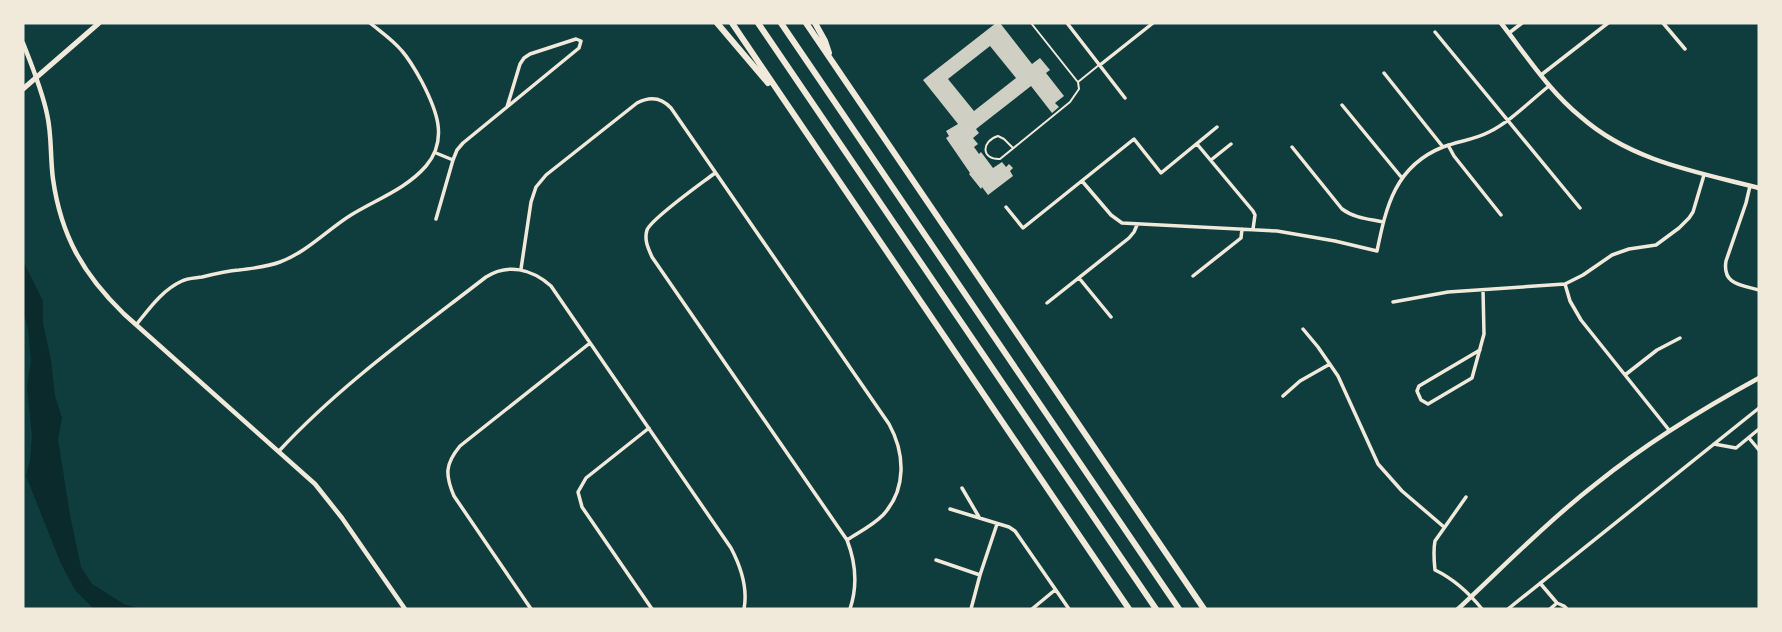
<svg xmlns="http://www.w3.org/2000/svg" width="1782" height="632" font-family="Helvetica,sans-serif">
	<rect width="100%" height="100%" fill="#0f3d3e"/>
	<path fill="#0a2a2b" d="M23 261 43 301V323L51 360 55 396 62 418 58 439 70 515 81 567 92 584 124 604 140 609H94L75 590 61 564 26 476 30 459 32 437 27 386 31 361 28 329 23 310Z"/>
	<path fill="#cfcfc3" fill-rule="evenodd" d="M996 23H1000L1032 64 1040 58 1050 70 1046 73 1064 96 1055 103 1059 107 1052 113 1031 86 976 129 979 133 973 138 978 144 974 147 979 154 981 152 993 168 1002 162 1006 167 1009 164 1013 168 1010 171 1013 176 988 195 982 187 981 189 969 174 970 173 946 138 949 136 946 131 958 124 923 80ZM990 46 1016 78 974 111 948 79Z"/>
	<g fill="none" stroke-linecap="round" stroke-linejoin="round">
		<path stroke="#f1e9da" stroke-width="2" d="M1031 23 1077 81
			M1013 148 1004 139 998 136C981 141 981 160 1000 159L1070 102 1079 89 1078 82 1099 65"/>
		<path stroke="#f1e9da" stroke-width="3.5" d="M1067 23 1125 98
			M1663 23 1685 49
			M1435 32 1580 208
			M1509 33 1522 23
			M1100 65 1153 23
			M1384 73 1443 147
			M1541 75 1608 23
			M1342 105 1402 178
			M1197 144 1253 211 1255 215 1253 229
			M1448 145 1454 156 1501 215
			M1292 147 1342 209C1354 218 1369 219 1383 222
			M436 153 453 160 457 150 463 143 507 107 520 64 524 58 530 54 576 39 581 41 579 48 507 107
			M1211 160 1231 144
			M715 173C702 183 652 218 647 230 644 240 648 248 652 257L847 540C856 563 858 585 850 609
			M1082 181 1111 215 1122 223 1277 231 1335 241 1377 251C1386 207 1395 166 1443 147 1458 141 1474 140 1489 132 1511 121 1530 101 1549 86
			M1750 186 1746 203 1726 261C1722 285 1742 285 1759 290
			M1006 207 1023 228 1134 139 1161 173 1217 127
			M436 219 453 160
			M521 269 531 202 536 187 546 175 637 103C650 96 661 97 671 108L889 424C905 453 907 489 883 515 872 526 859 532 847 540
			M1193 276 1241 238 1242 229
			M1079 278 1111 317
			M1565 284 1570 301 1581 320 1669 430
			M1393 302 1448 292 1565 284 1583 275 1612 255 1629 249 1656 245 1679 228 1689 218 1693 212 1704 175
			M1047 303 1129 238 1134 232 1137 225
			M136 325C149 309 162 290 182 281 187 278 196 278 202 277 214 274 226 271 239 270 253 268 267 267 280 262 307 252 327 230 351 215 377 199 406 189 426 166 449 139 436 109 422 82 416 71 410 60 402 51 393 40 381 32 370 23
			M1303 329 1318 347 1338 376 1378 464 1402 491 1444 527
			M1480 350 1419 386 1417 391 1421 400 1428 404 1472 378 1484 334 1483 290
			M1625 375 1657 350 1680 338
			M1283 396 1300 381 1330 364
			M649 428 586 478 578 492 582 507 652 609
			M1749 438 1759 450
			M1714 444 1736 448 1759 429
			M279 451C340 385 415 332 486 277 508 263 532 269 551 286L731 548C741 567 748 588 744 609
			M962 488 979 517
			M1466 497 1435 541C1433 551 1434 560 1435 570 1454 579 1469 593 1482 609
			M950 509 1009 527 1015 531 1069 609
			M936 560 980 575
			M1540 583 1557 603 1564 606 1567 609
			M531 609 454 496C445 475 445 464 460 446L590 343
			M971 609 980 575 997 524
			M1032 609 1055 590
			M1508 609 1759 408
			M1550 609 1557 603"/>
		<path stroke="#f1e9da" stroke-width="4.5" d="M1501 23C1526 55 1549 91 1581 117 1631 161 1697 172 1759 188
			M23 43C32 66 42 90 47 114 52 135 50 157 53 179 61 236 83 274 124 314L315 484 342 518 405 609"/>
		<path stroke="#f1e9da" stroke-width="4.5" d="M1458 609C1503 567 1548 521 1597 483 1648 442 1702 409 1759 378"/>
		<path stroke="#f1e9da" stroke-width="5" d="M23 89 99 23"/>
		<path stroke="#f1e9da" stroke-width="6" d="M717 23 768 83
			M732 23 1129 609
			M758 23 1156 609
			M781 23 1179 609
			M806 23 1204 609
			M815 23 825 41 829 53"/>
	</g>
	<rect width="1782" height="632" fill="none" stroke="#f1e9da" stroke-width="49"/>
</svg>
